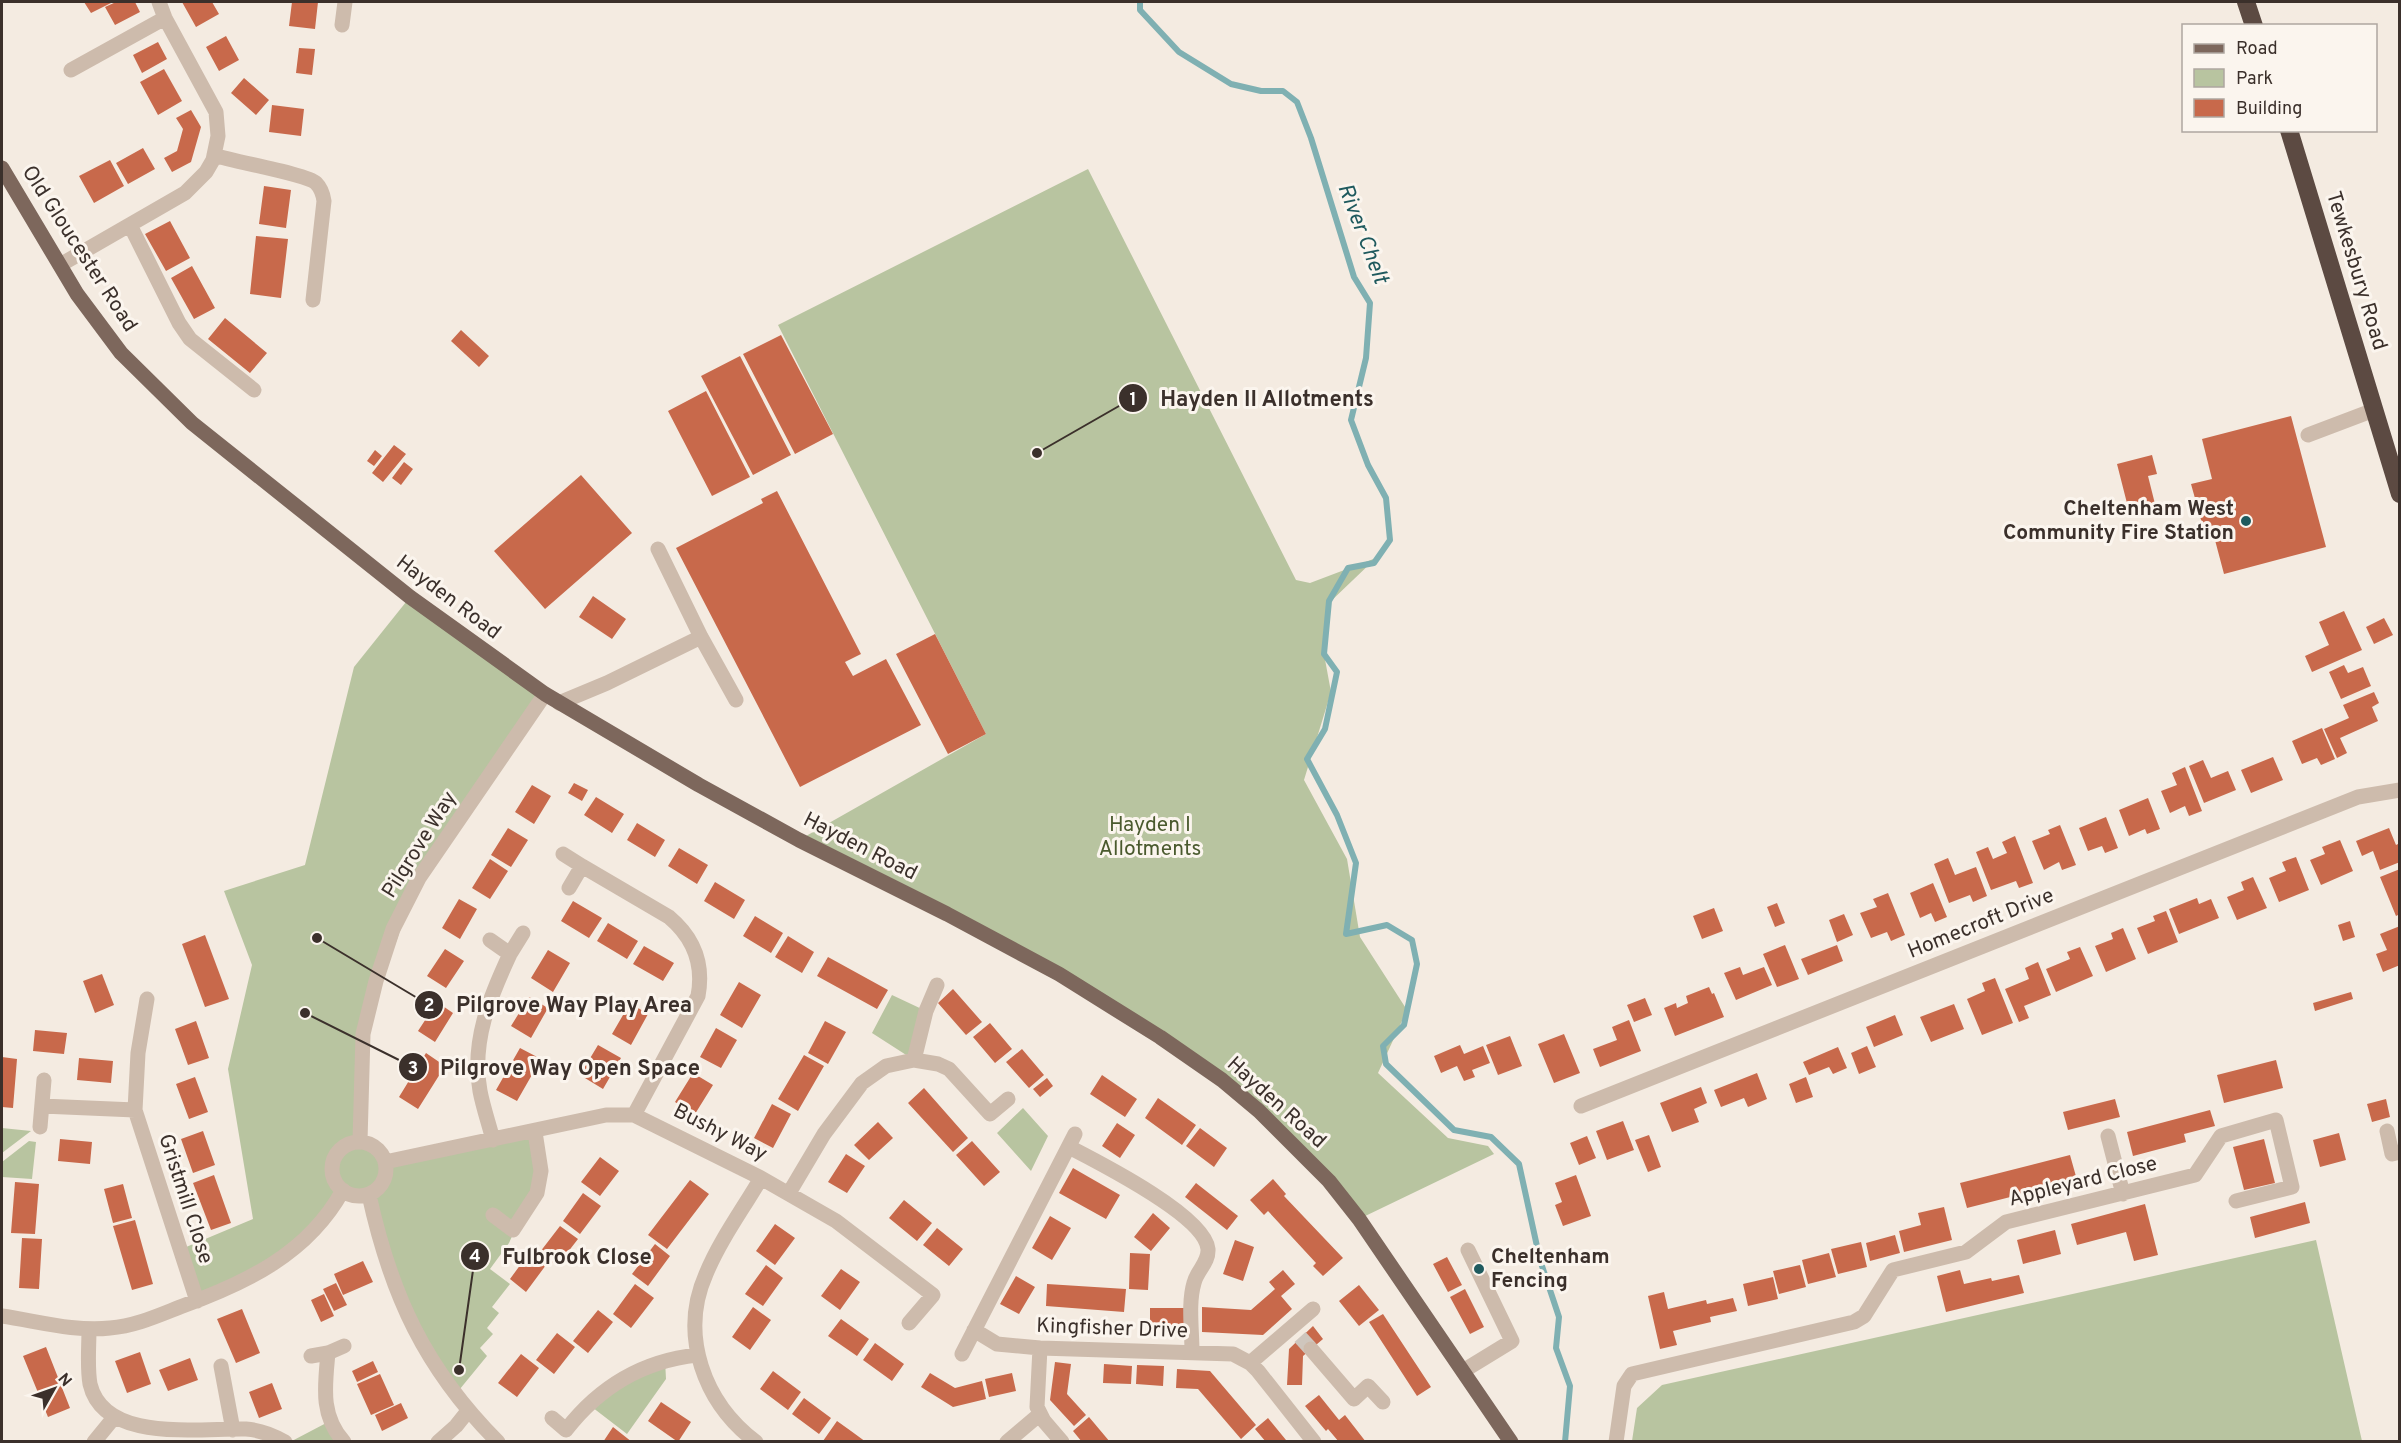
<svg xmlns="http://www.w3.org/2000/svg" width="2401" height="1443" font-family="Overpass,sans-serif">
	<rect width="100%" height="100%" fill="#f4ebe1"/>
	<path fill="#b8c4a0" d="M1088 169 1296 580 1310 583 1376 558 1330 602 1324 654 1331 692 1304 780 1347 859 1360 937 1407 1010 1378 1073 1448 1138 1488 1146 1494 1154 1359 1219 1296 1146 1160 1037 799 840 986 734 778 325Z
		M410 597 545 694 419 878 363 1034 366 1142 375 1147 385 1162 535 1132 541 1171 509 1243 490 1269 510 1284 492 1307 499 1313 487 1328 493 1334 480 1348 487 1356 455 1395 418 1336 369 1195 358 1196 347 1193 303 1241 197 1301 179 1250 253 1219 228 1069 252 965 224 891 305 865 354 667Z
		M892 995 926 1011 914 1060 872 1033Z
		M1023 1108 1048 1136 1031 1171 997 1133Z
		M2 1128 31 1131 2 1153Z
		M29 1141 36 1142 32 1179 2 1177V1162Z
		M2316 1240 2362 1441H1632L1637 1408 1662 1385Z
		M665 1360 666 1379 627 1434 588 1404Z
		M330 1421 344 1442H290Z"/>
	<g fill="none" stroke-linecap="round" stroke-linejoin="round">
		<path stroke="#7fb0b2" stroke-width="6" d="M1140 2V10L1179 52 1231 84 1261 91H1283L1297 102 1311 138 1354 277 1370 303 1366 358 1351 420 1368 465 1386 498 1390 540 1374 563 1348 568 1329 601 1324 654 1337 672 1325 729 1307 759 1337 815 1356 863 1346 934 1387 925 1412 940 1417 964 1404 1025 1383 1046 1386 1064 1454 1130 1491 1137 1519 1164 1540 1260 1559 1317 1556 1348 1570 1386 1565 1442"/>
	</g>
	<path fill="#c8694b" d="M84 2H113L91 13Z
		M116 2H135L140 12 115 25 105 7Z
		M182 2H212L219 14 196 27Z
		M292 2H318L315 29 289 26Z
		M226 36 239 60 219 71 206 47Z
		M158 42 167 59 142 73 133 55Z
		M299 48 315 49 312 75 296 73Z
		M164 69 182 101 158 115 140 82Z
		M244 78 269 100 256 115 231 93Z
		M272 105 304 109 301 136 269 132Z
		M191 110 201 127 191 162 172 172 164 158 177 151 183 129 176 118Z
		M143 148 155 169 128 184 116 163Z
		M110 160 124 186 94 203 79 176Z
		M264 186 291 190 286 228 259 224Z
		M170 221 190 258 166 271 145 234Z
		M256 236 288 239 281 298 250 294Z
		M192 266 215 308 194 319 171 278Z
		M225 318 267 353 250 373 208 339Z
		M461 330 489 356 479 367 451 341Z
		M781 335 833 434 795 454 743 354Z
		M740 356 791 455 753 475 701 376Z
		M706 391 750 477 712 496 668 411Z
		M2291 416 2326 547 2224 574 2211 525 2203 527 2191 484 2212 479 2202 439Z
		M394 445 406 454 383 482 372 473Z
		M375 450 382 456 374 466 367 461Z
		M2152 455 2157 474 2148 476 2156 508 2130 515 2117 464Z
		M404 462 413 469 401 485 392 478Z
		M581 475 632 533 545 609 494 551Z
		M777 491 861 654 845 662 853 676 886 659 921 725 800 787 676 548 763 503 761 499Z
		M593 596 626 619 612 639 579 617Z
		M2344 611 2362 650 2312 672 2305 656 2329 645 2319 622Z
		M2384 618 2393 635 2374 644 2366 627Z
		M935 634 986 734 948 754 896 654Z
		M2344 665 2348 673 2363 667 2371 686 2341 699 2329 672Z
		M2374 692 2379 703 2372 707 2378 721 2340 738 2347 753 2337 758 2324 729 2349 718 2343 705Z
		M2322 728 2335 759 2321 765 2317 758 2302 764 2292 741Z
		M2273 757 2283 780 2251 793 2241 770Z
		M2203 760 2211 778 2228 771 2236 790 2204 803 2189 766Z
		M2185 767 2202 811 2189 816 2185 806 2170 813 2161 791 2177 785 2172 773Z
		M574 783 588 790 582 801 568 793Z
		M532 785 551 796 534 824 515 812Z
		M596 797 624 814 612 833 584 815Z
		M2148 798 2160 829 2147 834 2145 829 2129 836 2119 810Z
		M2106 817 2118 848 2105 853 2102 846 2088 851 2079 828Z
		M637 823 665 840 655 857 627 840Z
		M2060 825 2076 865 2062 870 2059 862 2044 870 2032 841 2050 834 2048 830Z
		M508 828 528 840 511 867 491 855Z
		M2389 828 2396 845 2400 843V862L2380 870 2373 851 2362 856 2356 841Z
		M2015 836 2033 883 2019 888 2016 881 1991 890 1976 852 1988 847 1993 859 2007 853 2002 842Z
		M2340 840 2353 871 2321 885 2310 860 2325 854 2322 847Z
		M679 848 708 865 697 884 668 866Z
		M2296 857 2309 890 2279 902 2269 878 2286 871 2282 862Z
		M1948 858 1955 875 1976 867 1987 896 1973 902 1970 895 1949 903 1934 864Z
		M490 859 508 871 490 899 472 888Z
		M2400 869V914L2396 916 2380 877Z
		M2253 877 2267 908 2237 920 2227 897 2244 890 2241 882Z
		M715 882 745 900 734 919 704 901Z
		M1933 883 1947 917 1935 922 1931 913 1920 918 1910 893Z
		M1888 893 1905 935 1891 941 1887 932 1871 938 1860 913 1877 907 1873 899Z
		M2197 898 2199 904 2211 899 2219 918 2179 934 2169 909Z
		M459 899 477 909 460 939 442 928Z
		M573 901 602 918 589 938 561 921Z
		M1777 903 1785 923 1775 927 1767 907Z
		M1714 908 1723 931 1702 939 1693 916Z
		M2166 911 2178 942 2148 954 2137 928 2155 921 2153 916Z
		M1844 914 1853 935 1837 942 1829 920Z
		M755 916 783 933 771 953 743 936Z
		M2350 921 2355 937 2343 941 2338 925Z
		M608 923 638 941 627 959 597 941Z
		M2400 926V965L2383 972 2376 954 2387 950 2380 934Z
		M2123 928 2136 959 2106 972 2095 946 2113 939 2111 933Z
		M205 935 229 999 205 1007 182 944Z
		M788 936 814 952 802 973 775 957Z
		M1785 945 1799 979 1777 987 1763 954Z
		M1837 945 1843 961 1808 975 1801 959Z
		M644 946 674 963 663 981 633 964Z
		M2080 947 2093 976 2056 992 2046 969 2070 959 2067 952Z
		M445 949 464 961 446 988 427 976Z
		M548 950 570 963 553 992 531 978Z
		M828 957 888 990 877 1009 817 976Z
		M2038 962 2051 995 2024 1006 2029 1018 2019 1022 2005 989 2029 979 2025 968Z
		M1740 967 1743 975 1764 967 1772 985 1736 1000 1724 973Z
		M102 974 114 1005 95 1013 83 981Z
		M1995 978 2013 1023 1982 1035 1967 999 1985 991 1982 983Z
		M739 982 761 995 742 1028 720 1015Z
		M1709 987 1712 994 1714 993 1724 1017 1675 1036 1664 1008 1676 1003 1677 1008 1688 1003 1686 996Z
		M953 989 982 1022 966 1035 938 1003Z
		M2351 992 2353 999 2315 1011 2313 1003Z
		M529 997 548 1008 531 1038 511 1026Z
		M1645 998 1652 1015 1634 1022 1627 1005Z
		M437 1002 453 1013 435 1042 418 1031Z
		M630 1003 648 1014 631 1045 612 1034Z
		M1954 1004 1964 1029 1931 1042 1920 1017Z
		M1895 1015 1903 1035 1874 1047 1866 1027Z
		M1629 1020 1641 1051 1600 1067 1593 1049 1617 1040 1612 1027Z
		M196 1021 209 1058 188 1065 175 1029Z
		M825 1021 846 1032 828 1064 808 1053Z
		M990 1023 1012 1049 995 1063 973 1037Z
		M716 1028 737 1040 721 1068 700 1057Z
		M35 1030 67 1033 64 1054 33 1051Z
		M1564 1034 1580 1073 1554 1083 1538 1044Z
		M1510 1036 1522 1066 1498 1075 1486 1045Z
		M598 1045 621 1058 603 1089 580 1075Z
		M1460 1045 1464 1054 1483 1046 1490 1063 1472 1070 1475 1077 1464 1081 1457 1066 1441 1073 1434 1056Z
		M1867 1046 1876 1067 1859 1074 1851 1053Z
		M1838 1047 1847 1068 1833 1074 1829 1067 1809 1075 1803 1062Z
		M520 1048 541 1059 517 1101 496 1090Z
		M1022 1049 1044 1075 1029 1088 1006 1062Z
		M426 1053 445 1066 418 1109 399 1097Z
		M804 1055 824 1066 798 1111 778 1099Z
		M2 1057 17 1059 13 1108 2 1107Z
		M79 1058 113 1061 111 1083 77 1080Z
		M2276 1060 2283 1088 2224 1103 2217 1075Z
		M693 1073 713 1085 695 1114 675 1102Z
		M1757 1073 1767 1099 1748 1107 1744 1098 1721 1107 1714 1090Z
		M1102 1075 1137 1099 1125 1117 1090 1094Z
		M195 1077 208 1112 189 1119 176 1084Z
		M1806 1077 1813 1097 1796 1103 1789 1084Z
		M1047 1078 1053 1086 1040 1097 1033 1089Z
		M1701 1087 1707 1103 1694 1109 1699 1122 1672 1132 1660 1103Z
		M924 1088 968 1138 953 1152 908 1103Z
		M1158 1098 1196 1125 1182 1145 1145 1118Z
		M2115 1099 2120 1117 2068 1130 2063 1112Z
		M2386 1099 2390 1117 2372 1122 2367 1104Z
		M772 1104 791 1114 773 1148 754 1138Z
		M2210 1110 2215 1126 2184 1134 2186 1142 2133 1156 2127 1132Z
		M1623 1121 1634 1150 1607 1160 1596 1131Z
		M878 1122 893 1138 869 1160 854 1145Z
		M1117 1123 1135 1135 1120 1158 1102 1146Z
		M1200 1128 1227 1148 1214 1167 1186 1146Z
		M203 1131 215 1165 193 1173 181 1139Z
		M2339 1133 2346 1160 2320 1167 2313 1140Z
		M1649 1135 1661 1167 1648 1172 1635 1140Z
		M1587 1136 1596 1158 1579 1165 1570 1143Z
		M60 1139 92 1142 90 1164 58 1161Z
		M2264 1139 2275 1183 2244 1190 2233 1147Z
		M972 1141 1000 1172 984 1186 956 1155Z
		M846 1154 865 1166 847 1193 828 1182Z
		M2070 1155 2077 1180 1967 1208 1960 1183Z
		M600 1157 619 1171 600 1196 581 1182Z
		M1073 1168 1120 1195 1106 1219 1059 1193Z
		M214 1175 231 1223 211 1230 193 1183Z
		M1576 1175 1591 1216 1563 1226 1555 1205 1562 1202 1555 1183Z
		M1273 1179 1286 1194 1284 1196 1343 1258 1323 1276 1313 1266 1316 1263 1268 1211 1264 1215 1250 1200Z
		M690 1180 709 1194 667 1249 648 1235Z
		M15 1182 39 1184 35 1234 11 1233Z
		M1196 1183 1238 1216 1227 1230 1185 1197Z
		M123 1184 132 1218 113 1223 104 1189Z
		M583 1193 601 1206 580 1234 563 1221Z
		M904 1200 932 1223 917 1241 889 1218Z
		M2305 1202 2310 1223 2255 1238 2250 1217Z
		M2145 1204 2158 1255 2134 1261 2126 1232 2077 1245 2071 1224Z
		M1944 1207 1952 1240 1904 1252 1899 1231 1921 1225 1918 1213Z
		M1153 1213 1170 1228 1151 1251 1134 1237Z
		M1050 1216 1071 1228 1052 1260 1032 1248Z
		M135 1220 153 1284 132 1290 113 1226Z
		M775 1224 795 1238 775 1265 756 1251Z
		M560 1226 578 1239 557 1266 540 1252Z
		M937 1228 963 1249 949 1266 923 1245Z
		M2055 1230 2061 1254 2023 1264 2017 1240Z
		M1895 1235 1900 1253 1870 1261 1866 1243Z
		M22 1238 42 1239 39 1289 19 1288Z
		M1235 1240 1254 1247 1243 1281 1223 1274Z
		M1861 1242 1867 1267 1838 1274 1831 1249Z
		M655 1244 670 1256 648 1286 632 1274Z
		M529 1253 546 1265 526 1292 510 1279Z
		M1130 1253 1150 1254 1148 1290 1129 1289Z
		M1829 1253 1836 1277 1808 1284 1802 1260Z
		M1447 1257 1462 1285 1448 1292 1433 1264Z
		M363 1261 373 1282 343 1295 334 1274Z
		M766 1265 783 1278 763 1306 745 1294Z
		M1800 1265 1806 1287 1779 1294 1773 1271Z
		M841 1269 860 1282 840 1310 821 1296Z
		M1283 1270 1295 1284 1281 1296 1292 1309 1263 1335 1202 1332V1307L1251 1310 1275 1289 1269 1282Z
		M1960 1270 1964 1284 1991 1278 1992 1281 2019 1275 2024 1293 1946 1312 1937 1276Z
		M1016 1276 1035 1287 1019 1314 1000 1304Z
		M1773 1277 1778 1299 1748 1306 1743 1284Z
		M336 1283 347 1305 334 1311 323 1289Z
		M635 1284 654 1298 631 1328 613 1314Z
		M1047 1284 1126 1289 1124 1312 1046 1306Z
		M1359 1285 1379 1310 1359 1326 1339 1301Z
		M1465 1289 1484 1327 1470 1334 1450 1297Z
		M1664 1292 1668 1309 1706 1300 1707 1304 1733 1298 1737 1311 1710 1317 1711 1322 1673 1331 1677 1345 1660 1349 1648 1296Z
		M324 1294 334 1316 321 1322 311 1300Z
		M753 1307 771 1320 750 1350 732 1337Z
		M1150 1308H1184V1325H1150Z
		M242 1309 260 1353 236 1363 217 1319Z
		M598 1310 613 1322 588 1353 573 1341Z
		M1383 1314 1431 1387 1417 1396 1369 1322Z
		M841 1319 869 1339 857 1356 828 1336Z
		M1313 1326 1323 1339 1303 1356 1302 1385H1287L1289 1349Z
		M557 1333 575 1347 554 1374 536 1360Z
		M875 1343 904 1364 892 1381 863 1360Z
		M46 1347 70 1408 48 1417 23 1356Z
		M140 1352 151 1384 127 1393 115 1361Z
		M521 1354 539 1368 517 1397 498 1383Z
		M190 1358 198 1380 168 1391 159 1370Z
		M373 1361 378 1372 357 1382 352 1371Z
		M1055 1362 1071 1364 1067 1394 1086 1415 1074 1426 1050 1400Z
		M1104 1364 1132 1366 1131 1384 1103 1383Z
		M1137 1365 1164 1366 1163 1386 1136 1384Z
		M1177 1369 1210 1371 1256 1425 1241 1439 1198 1389 1176 1388Z
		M773 1371 801 1392 788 1410 760 1389Z
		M930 1373 955 1388 982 1381 986 1399 953 1407 921 1387Z
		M1012 1373 1016 1391 989 1397 985 1379Z
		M380 1374 394 1405 371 1415 357 1384Z
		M272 1383 282 1409 259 1418 249 1392Z
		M1319 1395 1339 1420 1345 1415 1366 1442H1339L1328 1429 1326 1431 1305 1406Z
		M804 1398 831 1418 819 1434 792 1414Z
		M661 1402 691 1422 678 1442 648 1421Z
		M401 1403 408 1418 382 1431 375 1415Z
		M1089 1417 1110 1442H1082L1073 1431Z
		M1268 1418 1286 1440 1283 1442H1266L1255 1429Z
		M837 1421 851 1431 866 1442 823 1441Z
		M613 1427 632 1442H603Z"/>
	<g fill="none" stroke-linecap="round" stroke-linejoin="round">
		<path stroke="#cfc6bd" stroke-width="15" stroke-dasharray="15 8" stroke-linecap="butt" d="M1300 1337 1311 1349"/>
		<path stroke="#cdbbac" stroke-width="15" d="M342 25 345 2
			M71 70 165 18
			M214 155C234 162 306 174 316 183 321 188 323 194 324 201L313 300
			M130 225 179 323 190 339 254 390
			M60 265 185 193 206 172 213 160 218 136 216 112 165 18 159 2
			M2308 435 2374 410
			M658 549 701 637 736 700
			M559 703 607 683 701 637
			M563 854 582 866 569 888
			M582 866 669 917C694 938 704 964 698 996L634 1115
			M490 940 510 954 523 933
			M147 999 138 1053 135 1110 197 1301
			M914 1060 926 1011 937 985
			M42 1106 135 1110
			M1581 1106 2358 797 2400 790
			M40 1127 44 1080
			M2387 1131 2392 1154 2400 1152
			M2108 1136 2123 1194
			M493 1140C489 1124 483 1107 480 1091 471 1041 490 997 510 954
			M360 1141 363 1034 376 981 393 929 419 878 545 694
			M332 1169a27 27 0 1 1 54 0a27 27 0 1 1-54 0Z
			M1069 1147C1098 1162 1205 1216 1208 1249 1209 1263 1197 1270 1194 1283 1188 1303 1192 1330 1192 1352
			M385 1162 606 1115H634L761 1178 836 1221 933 1295 909 1323
			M789 1193 824 1134 862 1083 886 1066 914 1060 938 1064 949 1069 990 1114 1008 1099
			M369 1195C391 1295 425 1369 498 1442
			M493 1215 513 1230 537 1193 541 1171 535 1132
			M2 1316C37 1321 75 1332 110 1328 135 1326 157 1316 180 1307 246 1283 308 1254 343 1190
			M89 1329C89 1347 87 1367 90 1384 104 1443 197 1428 246 1429 260 1430 273 1435 285 1442
			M974 1330 997 1344 1040 1348 1233 1354 1250 1363 1258 1371 1314 1442
			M1040 1348 1037 1407 1044 1421 1062 1442
			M1311 1349 1354 1399 1368 1386 1383 1402
			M328 1353C325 1386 320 1415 344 1442
			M962 1354 1075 1134
			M311 1356 328 1353 344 1346
			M1250 1363 1313 1309
			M221 1366 233 1430
			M1463 1371 1512 1341 1468 1250
			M552 1418 566 1430C600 1386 643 1361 697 1355
			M94 1442 112 1420
			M438 1442 456 1426 468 1411
			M756 1442C704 1403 679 1335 706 1274 720 1240 743 1209 761 1178
			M1007 1442 1040 1414
			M1616 1442 1624 1386 1632 1374 1854 1322 1864 1316 1893 1270 1966 1252 2006 1222 2195 1175 2221 1136 2276 1120 2292 1187 2236 1201"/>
		<path stroke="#7d675c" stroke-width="15" d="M2 168 77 294 121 353 192 423 410 597 545 694 699 785 799 840 947 914 1059 974 1160 1037 1222 1080 1259 1111 1329 1181 1359 1219 1511 1442"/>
		<path stroke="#5c4a42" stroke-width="18" d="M2246 2 2254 26
			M2289 130 2400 494"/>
	</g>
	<g fill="#1f5a5e" stroke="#fbf5ee" stroke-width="2">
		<circle cx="2246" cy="521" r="6"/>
		<circle cx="1479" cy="1269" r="6"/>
	</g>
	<g text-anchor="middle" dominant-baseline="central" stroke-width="6" stroke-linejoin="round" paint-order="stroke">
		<g font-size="21" fill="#3b302b" stroke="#fbf5ee">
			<text transform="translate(79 249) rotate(57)">Old Gloucester Road</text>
			<text transform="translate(2356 271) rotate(73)">Tewkesbury Road</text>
			<text transform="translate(448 598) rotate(37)">Hayden Road</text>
			<text transform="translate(420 845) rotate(-58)">Pilgrove Way</text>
			<text transform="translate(860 847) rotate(27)">Hayden Road</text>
			<text transform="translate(1981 924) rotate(-22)">Homecroft Drive</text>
			<text transform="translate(1276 1103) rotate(42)">Hayden Road</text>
			<text transform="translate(720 1133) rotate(27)">Bushy Way</text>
			<text transform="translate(2083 1182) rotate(-14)">Appleyard Close</text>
			<text transform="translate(185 1199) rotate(72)">Gristmill Close</text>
			<text transform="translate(1112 1329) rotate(2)">Kingfisher Drive</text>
		</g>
		<g font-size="21" font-weight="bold" fill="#3b302b" stroke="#fbf5ee" text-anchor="end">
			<text x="2234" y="509">Cheltenham West<tspan x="2234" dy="24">Community Fire Station</tspan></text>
			<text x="1491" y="1257" text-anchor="start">Cheltenham<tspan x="1491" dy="24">Fencing</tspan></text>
		</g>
		<g font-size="21" fill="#4a5a2e" stroke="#fbf5ee">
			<text x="1150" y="825">Hayden I<tspan x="1150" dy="24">Allotments</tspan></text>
		</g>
		<g font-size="22" font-style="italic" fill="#1f5a5e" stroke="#fbf5ee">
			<text transform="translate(1362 234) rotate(69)">River Chelt</text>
		</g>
	</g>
	<path fill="none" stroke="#3b302b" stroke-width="2" d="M1037 453L1133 398M317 938L429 1005M305 1013L413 1067M459 1370L475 1256"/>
	<g fill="#3b302b" stroke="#fbf5ee" stroke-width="2">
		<circle cx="1037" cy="453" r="6"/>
		<circle cx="317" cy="938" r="6"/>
		<circle cx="305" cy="1013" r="6"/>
		<circle cx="459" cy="1370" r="6"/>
		<circle cx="1133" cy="398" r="15"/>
		<circle cx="429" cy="1005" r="15"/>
		<circle cx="413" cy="1067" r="15"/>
		<circle cx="475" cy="1256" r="15"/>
	</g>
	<g font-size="18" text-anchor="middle" font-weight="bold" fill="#fff">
		<text x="1133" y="405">1</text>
		<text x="429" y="1011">2</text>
		<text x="413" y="1074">3</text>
		<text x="475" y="1262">4</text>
	</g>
	<g font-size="22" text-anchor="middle" font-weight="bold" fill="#3b302b" stroke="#fbf5ee" stroke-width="6" stroke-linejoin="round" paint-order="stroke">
		<text x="1267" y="406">Hayden II Allotments</text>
		<text x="574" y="1012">Pilgrove Way Play Area</text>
		<text x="570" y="1075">Pilgrove Way Open Space</text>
		<text x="577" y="1264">Fulbrook Close</text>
	</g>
	<rect width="2401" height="1443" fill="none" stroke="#3b302b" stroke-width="6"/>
	<rect x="2182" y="24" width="195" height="108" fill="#fbf5ee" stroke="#aea6a0" stroke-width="1.5"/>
	<rect x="2194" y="44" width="30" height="9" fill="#7d675c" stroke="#aea6a0" stroke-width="1.5"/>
	<text x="2236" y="54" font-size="18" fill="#3b302b">Road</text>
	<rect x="2194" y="69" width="30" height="18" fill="#b8c4a0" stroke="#aea6a0" stroke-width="1.5"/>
	<text x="2236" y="84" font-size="18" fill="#3b302b">Park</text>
	<rect x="2194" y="99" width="30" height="18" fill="#c8694b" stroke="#aea6a0" stroke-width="1.5"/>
	<text x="2236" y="114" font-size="18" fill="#3b302b">Building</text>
	<g transform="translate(54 1389) rotate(50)" stroke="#fbf5ee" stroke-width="4.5" paint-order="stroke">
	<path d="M0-4.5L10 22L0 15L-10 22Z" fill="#3b302b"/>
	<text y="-9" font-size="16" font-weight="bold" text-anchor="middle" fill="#3b302b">N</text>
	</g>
</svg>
